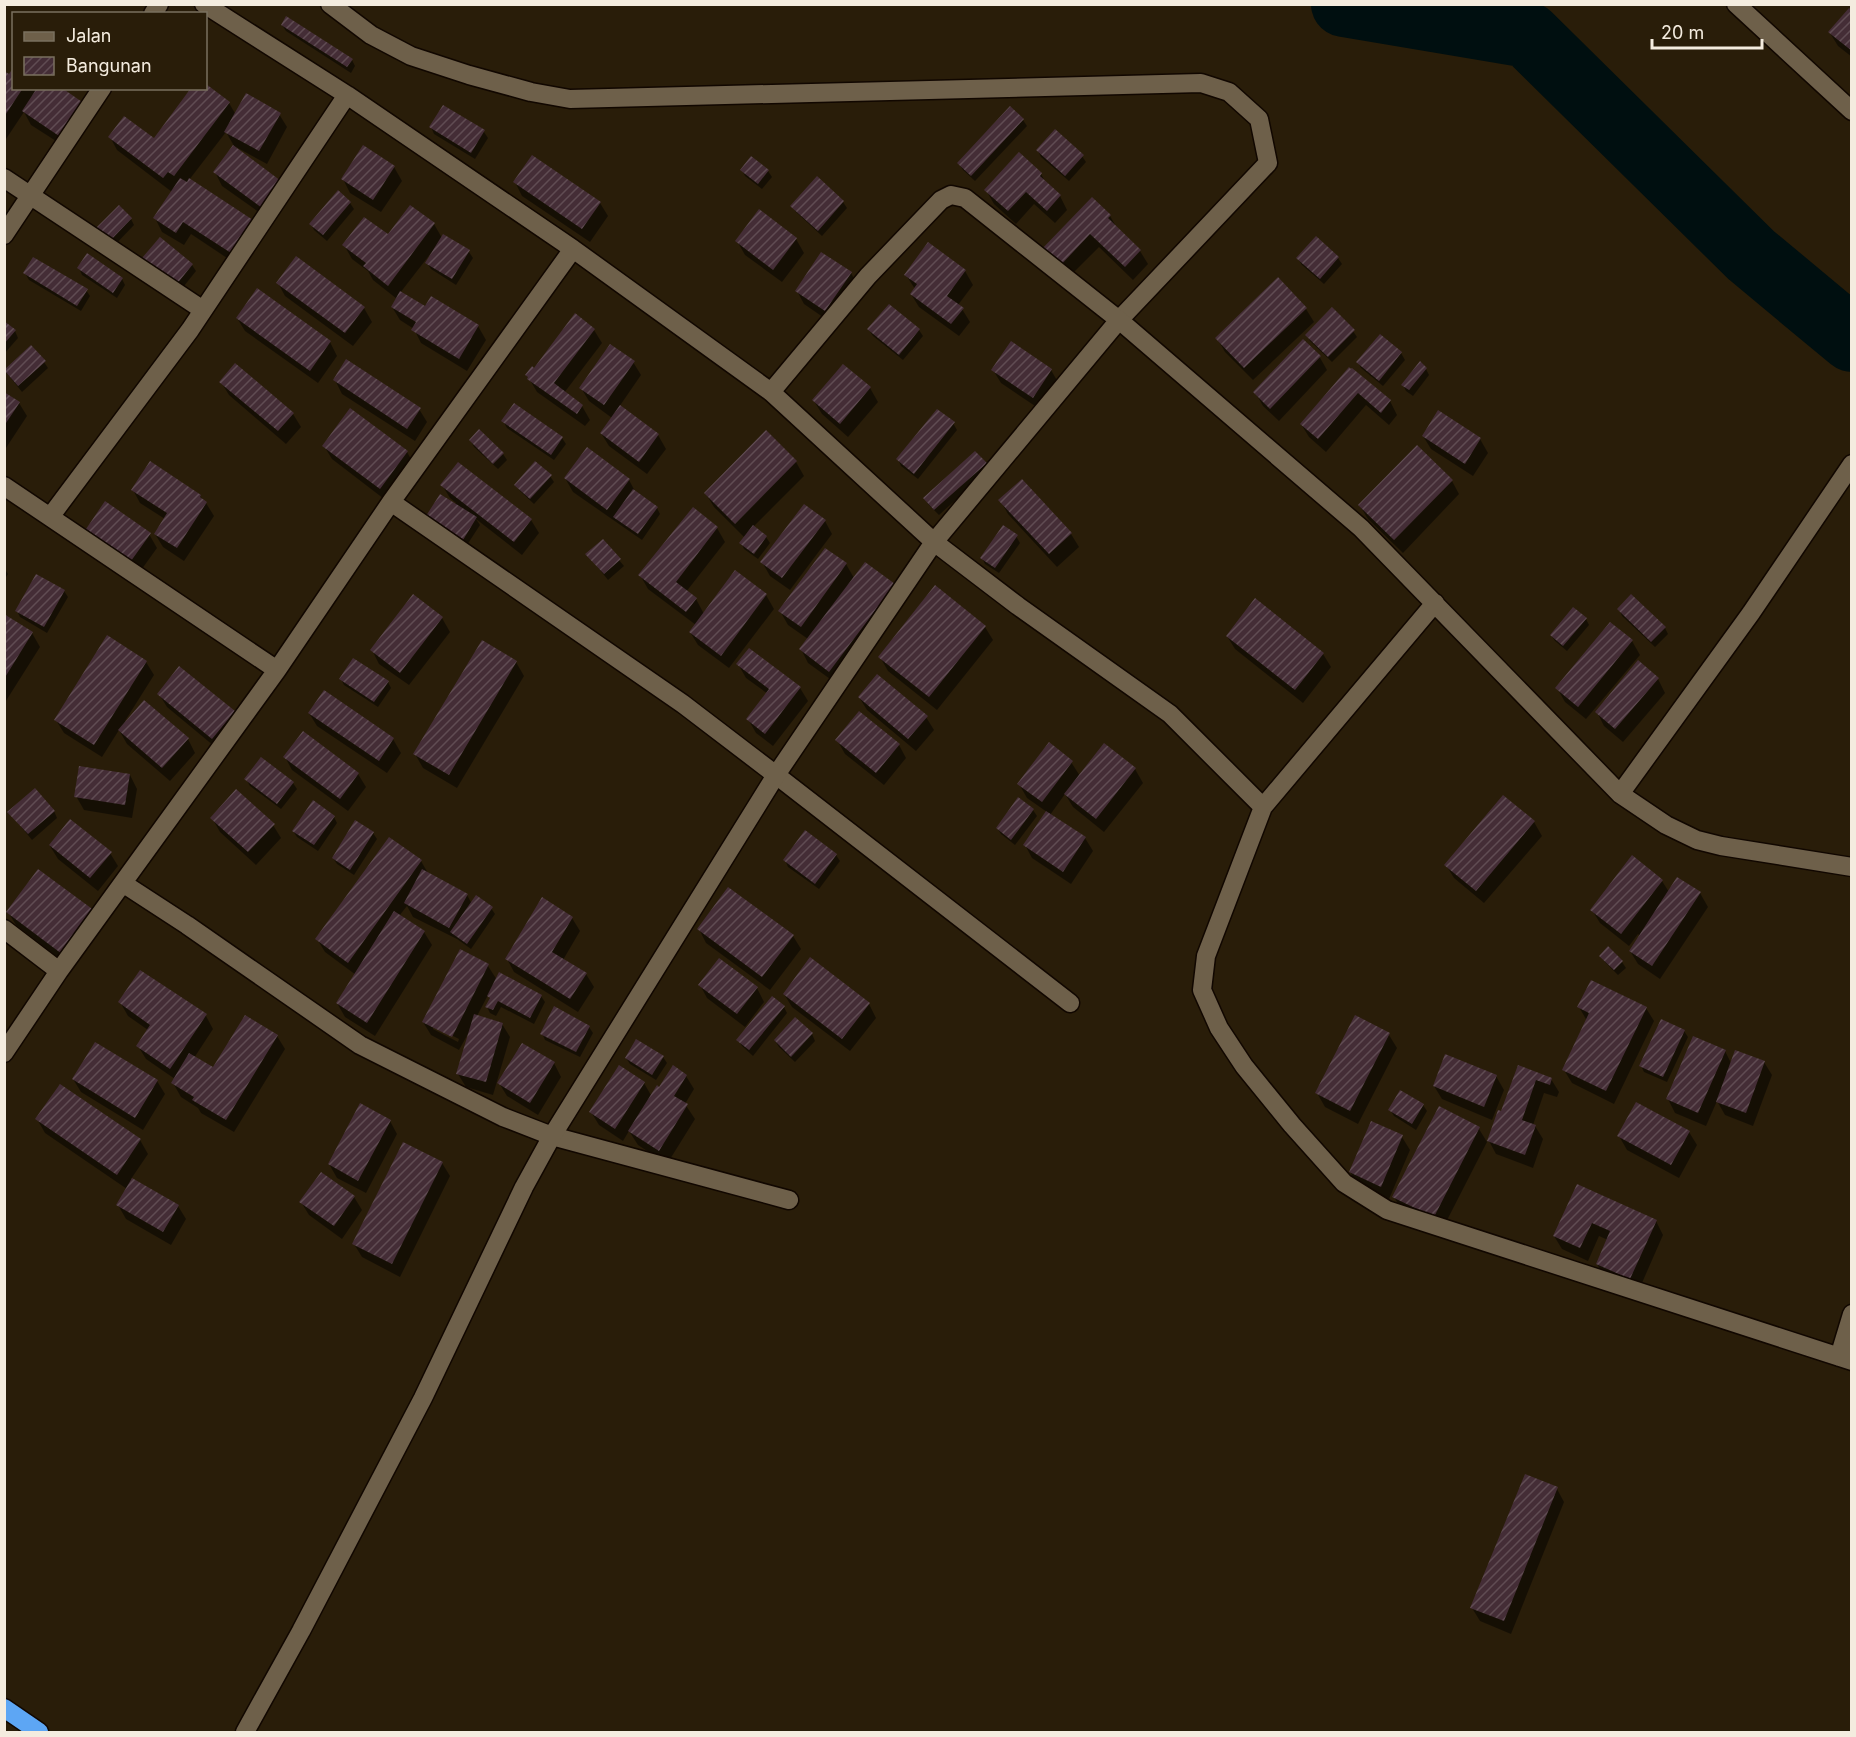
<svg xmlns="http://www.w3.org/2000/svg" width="1856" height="1737" font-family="Inter,sans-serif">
	<defs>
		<pattern id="building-hatch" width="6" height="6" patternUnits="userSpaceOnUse" patternTransform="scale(1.5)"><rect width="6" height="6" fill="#442d36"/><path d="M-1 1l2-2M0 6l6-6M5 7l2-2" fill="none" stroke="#604c53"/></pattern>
	</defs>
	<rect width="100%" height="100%" fill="#291d09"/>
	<path fill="#0007" fill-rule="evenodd" d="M1852 12V57L1838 46 1830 33Z
		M282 25 352 60 355 66 351 73 286 31Z
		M4 73 14 88H59L70 150 31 125 24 112 4 142Z
		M206 86 229 103 236 115 279 114 287 127 267 164 234 146 233 148 270 220 222 186 215 172 234 146 226 132 189 180 239 266 191 234 184 245 162 232 155 218 172 192 117 150 110 137 154 140 206 88Z
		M443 107 484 132 488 138 475 159 434 134 431 127Z
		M1023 120 1027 126 975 181 963 170 959 164Z
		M1038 151 1082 156 1086 162 1069 181 1041 157Z
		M394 167 402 181 381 212 350 193 343 179Z
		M742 170 768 171 772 177 762 189 745 176Z
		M1041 174 1047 185 1060 196 1067 210 1055 223 1034 204 1016 224 994 204 986 190Z
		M817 178 843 202 847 208 822 236 796 212 792 206Z
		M515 182 600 203 608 216 590 242 522 196Z
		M350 203 354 209 327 241 314 230 311 224Z
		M411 207 434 224 442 238 443 236 469 252 473 258 456 285 431 269 427 263 432 254 431 253 400 293 425 308 432 298 478 326 486 340 467 371 421 343 414 329 400 320 392 307 397 299 373 280 368 271 352 259 344 245 388 236Z
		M759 211 796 239 804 253 782 282 745 255 737 241Z
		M1110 216 1117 228 1140 251 1148 264 1133 280 1099 247 1066 280 1050 265Z
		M131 219 134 225 112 248 100 236Z
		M1317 238 1338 258 1342 264 1324 284 1302 265 1298 259Z
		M929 245 965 271 973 285 958 305 962 309 970 322 959 336 919 307 911 294 915 289 906 275Z
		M144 258 192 265 196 271 180 291 147 264Z
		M79 268 122 279 125 285 117 298 82 275Z
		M25 273 86 290 90 296 81 311 29 280Z
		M851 273 858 286 833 324 804 304 797 291Z
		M278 283 364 308 372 322 353 346 285 296Z
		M1306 309 1314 322 1253 380 1225 352 1217 338Z
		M237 318 330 342 337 356 318 383 245 331Z
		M4 323 15 331 18 338 4 354Z
		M594 330 602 343 564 393 582 406 590 420 585 426 537 392 527 375Z
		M869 330H919L923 336 903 360 873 336Z
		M1353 331 1357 337 1332 362 1310 341 1307 335Z
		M1380 336 1401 353 1405 360 1383 386 1361 368 1358 362Z
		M1319 356 1327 370 1279 421 1263 406 1255 392Z
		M44 362 48 368 22 392 5 371Z
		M633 362 641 375 619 407 658 435 666 449 647 474 609 446 601 433 612 418 589 401 581 388Z
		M843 366 870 388 878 402 848 437 822 414 814 401Z
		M1349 369 1390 401 1397 415 1389 425 1366 405 1326 452 1309 437 1301 424Z
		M1426 369 1429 375 1413 396 1406 391 1403 385Z
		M993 370H1051L1059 384 1041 410 1001 383Z
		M335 380 419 409 427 422 415 441 342 394Z
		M221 382 293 414 301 427 286 444 229 395Z
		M4 394 19 403 27 416 4 451Z
		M503 421 562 438 566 444 554 460 507 428Z
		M953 423 957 430 918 479 901 466 898 459Z
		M479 432 503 454 507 460 498 469 474 447 471 441Z
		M766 433 796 462 804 476 753 527 766 537 770 543 758 559 744 549 741 543 745 538 714 507 706 494Z
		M1423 436 1480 439 1488 453 1473 476 1431 449Z
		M324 446 407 452 415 466 388 502 332 459Z
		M985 464 989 470 939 515 928 504 925 498Z
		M550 476 554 482 534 504 520 491 516 485Z
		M565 478 629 480 636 493 657 508 660 514 642 540 573 492Z
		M1022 481 1071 534 1079 547 1057 567 1008 514 1000 500Z
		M1452 481 1459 494 1403 553 1368 519 1360 506Z
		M442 485 531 520 539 533 522 555 476 519 480 525 467 545 431 523 456 503 450 498Z
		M133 490 200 496 206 503 214 516 184 561 163 547 155 534 165 519 140 503Z
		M693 509 717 528 725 542 686 592 696 599 704 614 735 572 766 595 774 609 729 668 698 645 690 632 696 625 648 589 640 575Z
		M825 521 832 534 790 590 770 576 762 562Z
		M87 529 149 534 157 548 139 573 95 542Z
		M1016 536 1020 543 999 573 985 564 982 558Z
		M603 541 624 566 608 580 587 554Z
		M846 564 854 578 865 564 902 599 837 684 808 663 801 649 808 639 788 625 780 611Z
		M4 568 8 574 4 580Z
		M64 591 68 597 47 633 20 617 17 611Z
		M413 596 442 618 450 632 409 685 379 664 372 650Z
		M1619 609 1665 628 1668 634 1655 647 1622 616Z
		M4 616 32 633 40 647 4 704Z
		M1586 619 1589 625 1567 651 1555 641 1551 635Z
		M985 627 993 640 937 710 888 671 880 657Z
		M1227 636 1323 654 1331 667 1303 703 1235 649Z
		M1632 641 1640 655 1586 719 1565 702 1557 688Z
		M146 662 154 675 125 721 188 739 195 753 170 781 127 744 119 730 102 757 64 733 56 720Z
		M516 662 524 676 457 788 423 768 415 754Z
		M738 664 800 688 808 701 773 746 756 733 748 719 768 694 746 678Z
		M341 679 388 682 391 688 378 707 344 685Z
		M1658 679 1665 693 1623 742 1604 726 1597 712Z
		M324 692 393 739 401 753 387 773 317 726 309 713Z
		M159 694 233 712 241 725 220 751 167 707Z
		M859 697 926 717 934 730 916 751 867 710Z
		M837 740 899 745 906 758 884 785 845 754Z
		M1105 745 1135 769 1143 783 1104 832 1073 807 1065 794 1050 815 1085 838 1093 851 1071 884 1032 858 1025 845 1047 812 1027 798 1019 784 1071 762 1080 776Z
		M285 757 358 774 366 787 348 811 292 770Z
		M130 775 137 789 132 818 84 810 76 796Z
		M246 779 293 783 297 789 281 809 250 786Z
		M1033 810 1037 816 1015 845 1001 834 997 828Z
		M54 811 57 818 32 840 9 812Z
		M334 817 337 823 318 851 297 837 293 831Z
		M212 818 273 825 281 838 256 865 220 832Z
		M1534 822 1542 836 1484 903 1454 878 1446 865Z
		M373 833 377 839 354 875 337 864 333 858Z
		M389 839 421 861 429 875 467 895 472 904 491 908 495 914 471 949 457 939 413 917 407 906 399 916 424 932 432 945 375 1036 345 1017 337 1003 356 975 325 952 317 939Z
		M50 846 110 853 118 866 98 891 58 859Z
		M836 855 840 861 819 889 788 867 785 860Z
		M38 871 70 967 16 925 8 912Z
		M1678 879 1700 893 1708 907 1660 979 1638 964 1630 951 1640 936 1638 934 1629 946 1600 923 1592 910 1662 881 1669 892Z
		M572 918 580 931 563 960 586 974 594 987 578 1012 514 972 507 959Z
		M699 929 793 936 801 949 770 990 706 943Z
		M460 951 488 966 497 980 541 996 545 1002 534 1024 501 1007 496 1016 490 1013 487 1007 490 999 488 995 477 1016 502 1024 510 1037 493 1095 466 1087 458 1074 469 1032 459 1050 431 1035 423 1022ZM433 1026 459 1039 458 1042 433 1029Z
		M1601 956 1622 962 1626 968 1618 975 1605 962Z
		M700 985 757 988 764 1002 745 1027 707 998Z
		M784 994 869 1004 876 1018 850 1051 792 1007Z
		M120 1002 206 1016 213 1029 194 1058 213 1070 277 1036 285 1049 234 1132 201 1113 198 1108 181 1097 173 1083 175 1079 146 1059 138 1046 148 1030 128 1016Z
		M784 1007 787 1013 753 1056 742 1046 738 1040Z
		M1579 1007 1646 1008 1654 1021 1614 1104 1572 1083 1564 1070 1587 1021Z
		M1356 1017 1389 1035 1397 1048 1358 1124 1325 1107 1317 1093Z
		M795 1019 812 1034 815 1041 795 1062 779 1047 775 1041Z
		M589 1027 593 1033 580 1057 545 1040 542 1033Z
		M1684 1031 1688 1037 1667 1082 1644 1072 1641 1066Z
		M637 1041 663 1057 667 1063 656 1080 630 1064 626 1058Z
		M1725 1051 1731 1063 1764 1062 1772 1075 1753 1126 1725 1115 1717 1101 1706 1126 1675 1113 1668 1099Z
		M554 1063 561 1077 538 1115 507 1096 499 1083Z
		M1518 1067 1551 1079 1559 1092 1557 1097 1544 1093 1533 1125 1535 1126 1543 1139 1533 1168 1496 1154 1489 1141 1502 1113Z
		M686 1076 694 1089 685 1104 695 1119 667 1164 638 1145 629 1131 623 1141 599 1125 591 1112 644 1083 652 1097 660 1089Z
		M1496 1076 1504 1090 1492 1120 1442 1099 1434 1086Z
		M73 1079 157 1081 165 1094 143 1130 81 1092Z
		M60 1086 140 1140 148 1154 131 1179 178 1206 186 1219 171 1245 126 1219 118 1205 127 1189 45 1133 37 1119Z
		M1423 1105 1427 1111 1416 1130 1394 1116 1390 1110Z
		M390 1121 397 1134 366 1193 337 1178 329 1164Z
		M1371 1123 1402 1137 1410 1150 1389 1199 1358 1186 1350 1172Z
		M1479 1129 1487 1142 1442 1230 1402 1210 1394 1197Z
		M1689 1132 1697 1145 1679 1178 1627 1150 1619 1136Z
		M442 1163 450 1176 400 1277 362 1257 354 1244Z
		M1578 1186 1656 1221 1663 1235 1638 1292 1605 1278 1597 1264 1608 1240 1599 1236 1588 1261 1562 1249 1554 1236Z
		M354 1197 362 1210 342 1239 309 1215 301 1202Z
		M1557 1489 1564 1502 1511 1634 1480 1621 1472 1608Z"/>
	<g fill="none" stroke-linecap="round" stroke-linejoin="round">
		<path stroke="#000f10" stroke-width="66" d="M1344 4 1528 35 1751 255 1852 339"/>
	</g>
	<path fill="url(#building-hatch)" d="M1849 8 1852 10V51L1828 32Z
		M286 16 353 59 347 67 281 25Z
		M14 67V88H23L4 117V71L9 74Z
		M206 84 230 102 174 176 168 172 163 178 108 137 124 116 154 138 191 88H206Z
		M37 88H62L85 104 62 138 22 111Z
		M246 93 281 113 259 151 224 132Z
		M443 105 485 130 471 153 429 127Z
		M1010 106 1024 119 971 176 957 163Z
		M1055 129 1084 155 1065 176 1036 150Z
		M233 145 281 181 262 208 213 172Z
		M363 145 395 166 373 200 341 179Z
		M1019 152 1042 173 1040 176 1061 195 1047 211 1026 192 1008 211 984 190Z
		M532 155 601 202 582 229 513 182Z
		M751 156 769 170 758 184 740 170Z
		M817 176 844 201 818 231 790 206Z
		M180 178 187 182 189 178 253 220 231 253 183 222 176 233 153 218Z
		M338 190 351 202 323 235 309 224Z
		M1092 197 1111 215 1108 218 1141 250 1125 267 1090 234 1058 268 1040 251Z
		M119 205 132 218 108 243 94 230Z
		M410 205 435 223 388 286 363 266 366 263 342 245 364 217 388 234Z
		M759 209 797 238 773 270 735 241Z
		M443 234 470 250 452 279 425 263Z
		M1316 236 1339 257 1320 279 1296 258Z
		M160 237 193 264 176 285 142 258Z
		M928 242 966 270 947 296 964 308 951 324 910 294 917 284 904 275Z
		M821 252 852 272 825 311 795 291Z
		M87 253 123 278 113 293 77 268Z
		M296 256 365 307 345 333 276 283Z
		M33 257 88 289 77 306 23 273Z
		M1278 277 1307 308 1244 368 1215 338Z
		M257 288 331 341 310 371 236 318Z
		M400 291 425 306 431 296 479 325 459 359 411 330 416 322 391 307Z
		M889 304 920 329 899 355 867 329Z
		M1332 307 1355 330 1328 357 1305 335Z
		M575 313 595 329 554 383 583 405 577 414 527 379 528 377 525 375 532 366 534 368Z
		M4 321 16 330 4 344Z
		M1380 334 1402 352 1379 381 1356 362Z
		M1303 339 1321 356 1270 409 1253 392Z
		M1011 341 1052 369 1033 398 991 370Z
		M610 344 635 361 604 405 579 388Z
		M31 345 46 361 18 386 4 370Z
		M346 359 421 408 407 429 333 380Z
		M1420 361 1427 368 1409 390 1401 385Z
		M235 363 294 413 278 431 219 382Z
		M843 364 871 387 840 424 812 400Z
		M1349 367 1351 369 1352 368 1391 400 1381 413 1358 393 1318 439 1300 424Z
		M4 392 20 402 4 426Z
		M514 403 563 437 551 455 501 421Z
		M620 405 659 434 639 462 600 433Z
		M350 408 408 451 380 489 322 446Z
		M937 409 955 422 914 474 896 459Z
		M1438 410 1481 438 1465 464 1422 436Z
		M479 429 504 453 493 464 469 440Z
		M766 430 797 461 735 524 704 493Z
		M1417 445 1453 480 1394 540 1358 505Z
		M587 447 630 479 607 510 564 478Z
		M975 451 987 463 934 510 923 498Z
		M150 461 201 495 200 497 207 502 177 548 154 534 167 513 131 490Z
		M535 461 552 475 530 499 514 485Z
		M458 462 532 519 514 542 440 485Z
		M1022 479 1072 533 1049 554 998 500Z
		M633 489 658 507 638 534 613 517Z
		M440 494 477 517 463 540 426 516Z
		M105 501 151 533 131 561 86 529Z
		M804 504 826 520 782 578 760 562Z
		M693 507 718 527 676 582 697 598 686 612 638 575Z
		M753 525 767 536 754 554 739 543Z
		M1003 525 1018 535 995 568 980 558Z
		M603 539 621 559 604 574 585 554Z
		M825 548 847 563 801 627 778 611Z
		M865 562 895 584 829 672 799 649Z
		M735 570 767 594 721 656 689 632Z
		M36 574 65 590 44 627 15 611Z
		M935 585 986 626 929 697 878 657Z
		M413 594 443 617 400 673 370 650Z
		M1631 594 1666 627 1651 642 1617 609Z
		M1255 598 1324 653 1295 690 1226 636Z
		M1573 607 1587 618 1563 646 1550 635Z
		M4 614 33 632 4 679Z
		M1610 622 1633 640 1578 707 1555 688Z
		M107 635 147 661 94 745 54 720Z
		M482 640 517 661 449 775 413 754Z
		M749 648 801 687 765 734 746 719 769 689 736 664Z
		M353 658 389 681 374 702 339 679Z
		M1638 660 1659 678 1615 729 1595 712Z
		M179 666 235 711 212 739 157 694Z
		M877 674 928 716 908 739 858 697Z
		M324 690 394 738 379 761 308 713Z
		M144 700 189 738 162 768 118 730Z
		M859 711 900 744 876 773 835 740Z
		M303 731 359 773 340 799 283 757Z
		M1049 742 1073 761 1042 802 1017 784Z
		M1104 743 1136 768 1096 819 1064 794Z
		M261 757 294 782 277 804 244 779Z
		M79 766 130 774 125 805 74 797Z
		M35 788 55 811 28 834 7 812Z
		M236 789 275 824 248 852 210 818Z
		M1503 795 1535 821 1476 891 1444 865Z
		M1018 797 1034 809 1011 840 996 828Z
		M313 800 335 816 314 845 292 831Z
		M1046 811 1086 837 1063 872 1023 845Z
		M70 819 112 852 90 878 49 845Z
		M355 820 374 832 350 870 332 858Z
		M805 830 837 854 815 884 783 860Z
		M389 837 422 860 348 963 315 939Z
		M1632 855 1663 880 1621 934 1590 910Z
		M38 869 95 911 62 954 6 912Z
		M422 869 468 894 449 928 404 903Z
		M1677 877 1701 892 1652 966 1629 951Z
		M728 887 794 935 762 977 697 929Z
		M476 895 493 907 467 944 450 932Z
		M542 897 573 917 552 952 587 973 570 999 505 959Z
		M394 911 425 931 367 1023 336 1003Z
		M1608 946 1623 961 1614 970 1599 956Z
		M460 949 489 964 452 1037 422 1022Z
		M810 957 870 1003 842 1039 783 994Z
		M719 958 758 987 737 1014 698 985Z
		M140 970 207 1014 170 1069 136 1046 150 1025 118 1002Z
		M499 972 542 995 530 1018 498 1001 493 1010 485 1007 490 998 487 996Z
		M1591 980 1647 1007 1606 1091 1562 1070 1589 1013 1577 1007Z
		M772 996 785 1006 749 1050 736 1040Z
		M554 1006 590 1026 576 1052 540 1034Z
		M474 1014 503 1023 486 1082 456 1074Z
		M245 1015 278 1035 226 1120 192 1100 194 1097 171 1083 189 1053 213 1067Z
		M1355 1015 1390 1033 1350 1111 1315 1093Z
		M795 1017 813 1033 791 1057 774 1040Z
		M1661 1019 1685 1030 1663 1077 1639 1066Z
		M1693 1036 1726 1050 1698 1113 1666 1099Z
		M636 1039 664 1056 652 1075 625 1058Z
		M95 1042 158 1080 135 1118 72 1079Z
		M522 1043 555 1062 530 1103 497 1083Z
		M1735 1050 1765 1061 1746 1113 1716 1102Z
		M1445 1054 1497 1075 1484 1107 1433 1086Z
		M619 1065 645 1082 615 1129 589 1112Z
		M673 1065 687 1075 674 1096 688 1104 659 1151 628 1131 657 1085 659 1087Z
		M1518 1065 1552 1078 1550 1085 1536 1080 1522 1120 1536 1125 1525 1155 1487 1141 1498 1110 1501 1111Z
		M60 1084 141 1139 117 1175 35 1119Z
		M1400 1090 1424 1104 1412 1124 1388 1110Z
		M1636 1102 1690 1131 1671 1165 1617 1136Z
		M360 1103 391 1120 358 1181 328 1164Z
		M1439 1106 1480 1127 1434 1217 1392 1197Z
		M1371 1121 1403 1135 1381 1187 1349 1172Z
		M403 1142 443 1162 392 1264 352 1244Z
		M321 1172 355 1196 334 1226 299 1202Z
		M132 1178 179 1205 163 1232 116 1205Z
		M1577 1184 1657 1220 1630 1279 1596 1264 1610 1231 1592 1223 1580 1248 1553 1236Z
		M1525 1474 1558 1487 1504 1621 1470 1608Z"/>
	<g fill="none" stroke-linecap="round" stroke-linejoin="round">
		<defs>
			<path id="lane" d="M330 4 371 35 411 56 469 75 531 92 570 99 1201 83 1229 92 1259 119 1268 163 1119 320
				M776 775 1070 1003
				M552 1136 789 1200"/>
			<path id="street" d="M204 4 347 95 573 249 771 392 934 542 1018 606 1170 714 1263 807 1206 956 1202 990 1219 1028 1244 1066 1292 1125 1344 1183 1387 1210 1852 1361
				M1736 4 1852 111
				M153 14 159 4
				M4 178 203 310
				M4 235 102 88
				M771 392 868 276 941 200 951 195 965 198 1119 320 1361 528 1620 794 1666 825 1697 840 1721 846 1852 867
				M4 486 277 670
				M391 502 683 704 776 775
				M50 517 190 330 347 95
				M1620 794 1751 613 1852 464
				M1263 807 1435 603
				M124 884 187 925 360 1045 503 1117 552 1136 776 775 934 542 1119 320
				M4 929 59 971
				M4 1053 59 971 277 670 391 502 573 249
				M1839 1357 1852 1314
				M245 1732 301 1631 423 1398 524 1187 552 1136"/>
			<path id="highway" d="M4 1708 39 1732"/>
		</defs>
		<use href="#lane" stroke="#110700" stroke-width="21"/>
		<use href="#street" stroke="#110700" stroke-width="21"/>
		<use href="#highway" stroke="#110700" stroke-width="21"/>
		<use href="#lane" stroke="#6e604a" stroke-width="18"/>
		<use href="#street" stroke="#6e604a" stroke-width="18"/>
		<use href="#highway" stroke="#5da6f4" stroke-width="18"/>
	</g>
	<rect width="1856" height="1737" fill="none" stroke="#f4ecdf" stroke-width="12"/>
	<rect x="12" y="12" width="195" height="78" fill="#291d09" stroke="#7a705f" stroke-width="1.5"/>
	<rect x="24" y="32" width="30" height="9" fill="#6e604a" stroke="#7a705f" stroke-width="1.5"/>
	<text x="66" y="42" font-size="18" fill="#f4ecdf">Jalan</text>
	<rect x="24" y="57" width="30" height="18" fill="url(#building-hatch)" stroke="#7a705f" stroke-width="1.5"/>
	<text x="66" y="72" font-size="18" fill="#f4ecdf">Bangunan</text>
	<path d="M1652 39v9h110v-9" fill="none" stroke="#f4ecdf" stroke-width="3"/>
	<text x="1661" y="39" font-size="18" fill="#f4ecdf" stroke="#291d09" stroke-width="4.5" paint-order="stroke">20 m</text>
</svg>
